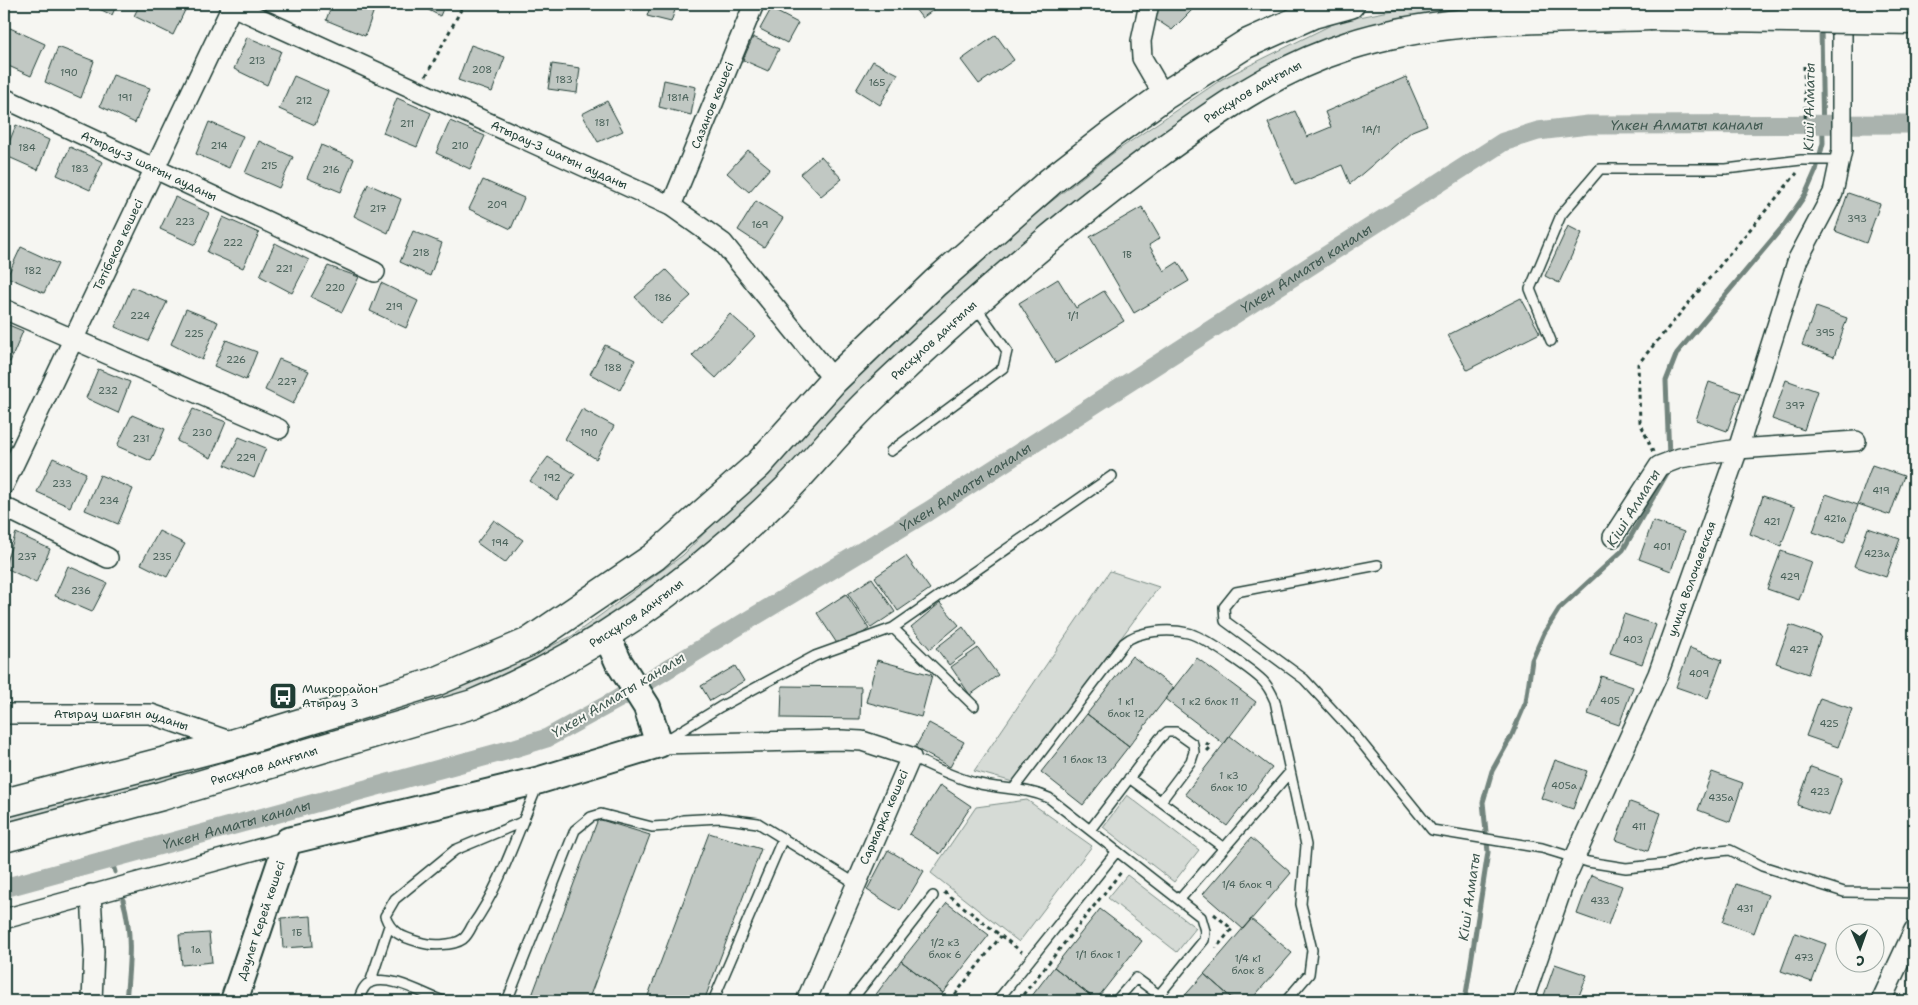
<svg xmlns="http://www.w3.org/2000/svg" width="1918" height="1005" font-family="'Shantell Sans',sans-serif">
	<rect width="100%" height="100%" fill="#f6f6f2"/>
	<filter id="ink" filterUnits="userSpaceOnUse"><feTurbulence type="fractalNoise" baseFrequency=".02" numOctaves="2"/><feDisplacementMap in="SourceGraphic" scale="10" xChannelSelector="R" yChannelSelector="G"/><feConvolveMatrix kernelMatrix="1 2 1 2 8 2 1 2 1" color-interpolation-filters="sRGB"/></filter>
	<g filter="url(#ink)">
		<path fill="#d6dbd6" stroke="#7a8c85" d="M1425 4H1456L1458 14 1235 89 693 565 577 646 483 694 4 824V811L480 680 572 636 683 555 855 378 984 254 1112 154 1222 79 1339 21Z
			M1110 571 1159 587 1013 782 974 771Z
			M1127 795 1199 850 1174 882 1103 827Z
			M1027 800 1092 846 1019 942 931 873 976 807Z
			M1127 875 1196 928 1177 952 1108 898Z"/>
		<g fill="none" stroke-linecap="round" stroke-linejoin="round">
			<path stroke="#72847d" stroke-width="5" d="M1669 457 1666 381 1677 353 1785 224 1805 195 1816 170 1823 143 1821 27
				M111 859 115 872
				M123 900C133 934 129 967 126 1001
				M1465 1001 1488 852 1483 802 1492 771 1511 737 1526 702 1532 660 1544 633 1559 609 1623 550 1670 468"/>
			<path stroke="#aab3ae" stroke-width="19" id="s1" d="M4 888 505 751 547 738 618 699 927 512 1503 142 1538 131 1588 125 1914 124"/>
		</g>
		<path fill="#c1c8c3" stroke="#1f3d34" d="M89 4H117L112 15Z
			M140 4H188L173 35 134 16Z
			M332 4H376L365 36 326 20Z
			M417 4H445L440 16Z
			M651 4H677L671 22 647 16Z
			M911 4H942L922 18Z
			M1159 4H1185L1192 10 1172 30 1154 18Z
			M771 9 798 23 787 43 760 29Z
			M10 28 45 44 31 76 4 64V41Z
			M996 35 1014 60 979 84 961 60Z
			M247 37 281 51 267 85 234 69Z
			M753 37 779 49 768 71 743 60Z
			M471 45 505 57 492 92 458 80Z
			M58 47 94 61 81 98 45 82Z
			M873 61 898 74 880 105 856 90Z
			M552 64 580 68 577 93 548 89Z
			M113 75 150 88 135 123 100 106Z
			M294 76 328 91 315 125 279 109Z
			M1406 77 1427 125 1412 131 1350 184 1342 165 1295 185 1268 123 1295 111 1307 137 1331 127 1325 112Z
			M664 80 696 87 691 115 659 107Z
			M397 98 431 113 417 147 383 133Z
			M607 101 623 131 598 142 582 114Z
			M450 121 485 136 470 169 436 153Z
			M209 122 243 136 229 168 196 154Z
			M16 125 49 140 38 170 4 155Z
			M259 141 293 157 279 188 245 173Z
			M321 145 354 159 341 192 307 178Z
			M70 147 103 162 90 190 57 175Z
			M748 150 770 168 749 192 727 173Z
			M821 156 842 179 821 196 800 174Z
			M483 180 524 198 511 229 469 209Z
			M368 184 401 199 388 233 354 216Z
			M1848 193 1880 204 1866 243 1835 231Z
			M175 197 209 213 195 245 160 229Z
			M756 201 783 218 764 247 738 230Z
			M1142 207 1160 238 1149 245 1164 271 1178 262 1189 281 1134 313 1090 237Z
			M223 217 259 233 243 268 207 252Z
			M1568 226 1582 233 1559 283 1545 276Z
			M413 231 442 243 430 276 400 262Z
			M275 243 309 260 292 293 260 276Z
			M21 247 58 264 44 293 7 277Z
			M328 266 359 277 342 312 311 297Z
			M666 270 691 296 660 324 635 297Z
			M1058 279 1076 308 1104 291 1124 321 1056 363 1019 303Z
			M381 283 418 301 406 328 370 311Z
			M132 287 167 302 148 341 115 327Z
			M1521 298 1540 333 1467 370 1448 335Z
			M1816 307 1847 318 1834 357 1802 345Z
			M186 309 218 322 202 360 171 344Z
			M730 314 755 336 716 378 692 356Z
			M4 323 23 331 10 362 4 359Z
			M226 340 257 352 246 380 214 366Z
			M605 345 635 360 620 390 590 374Z
			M279 359 309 371 293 404 265 390Z
			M98 369 130 382 118 413 86 398Z
			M1786 380 1817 391 1804 430 1772 419Z
			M1709 382 1741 393 1727 431 1696 420Z
			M193 409 226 422 211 458 177 441Z
			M582 409 614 426 596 459 565 439Z
			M132 415 165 429 151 461 117 446Z
			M239 437 266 448 254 478 225 465Z
			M548 457 575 474 557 500 530 481Z
			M53 458 86 473 70 507 37 492Z
			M1872 465 1904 476 1890 515 1858 504Z
			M100 475 133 489 118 524 85 510Z
			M1826 494 1858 505 1844 543 1813 532Z
			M1763 496 1795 507 1781 546 1750 534Z
			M494 520 523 540 505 563 477 543Z
			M1653 521 1684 532 1671 571 1639 559Z
			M1868 528 1900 539 1886 577 1854 566Z
			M159 531 185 544 167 577 141 564Z
			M16 533 50 549 36 583 4 567Z
			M1781 551 1812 562 1799 600 1767 589Z
			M906 556 930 589 898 611 875 577Z
			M68 566 107 583 92 612 55 596Z
			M872 578 895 612 871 628 848 594Z
			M846 594 869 629 840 648 817 613Z
			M940 603 959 625 930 649 911 627Z
			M1624 614 1656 625 1642 664 1610 653Z
			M1790 625 1821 636 1808 674 1776 663Z
			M963 627 976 645 949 665 936 648Z
			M978 648 998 675 970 695 951 667Z
			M1690 648 1722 660 1708 698 1676 687Z
			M1132 656 1174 688 1129 746 1087 714Z
			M1197 658 1256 702 1224 744 1165 699Z
			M877 660 932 675 921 717 866 702Z
			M735 666 744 681 710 701 701 686Z
			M1601 676 1633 687 1619 725 1588 714Z
			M782 686 861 687 860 719 781 718Z
			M1820 698 1852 709 1838 747 1806 736Z
			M1087 714 1129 746 1083 805 1041 772Z
			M929 723 964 742 950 767 915 748Z
			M1230 736 1272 768 1227 826 1185 794Z
			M1555 760 1587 771 1573 809 1541 798Z
			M1811 767 1842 778 1829 816 1797 805Z
			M1712 772 1743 783 1730 822 1698 810Z
			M940 785 971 806 940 854 909 834Z
			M1630 802 1661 813 1648 851 1616 840Z
			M598 819 650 835 588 1001H530Z
			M709 833 761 849 704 1001H646Z
			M1251 838 1291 873 1243 929 1203 894Z
			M888 850 924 871 900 911 867 890Z
			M1591 875 1622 886 1608 925 1577 914Z
			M1736 884 1768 895 1754 933 1723 922Z
			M947 903 989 935 943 993 901 961Z
			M1100 909 1142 941 1096 1000 1054 967Z
			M311 916 313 946 283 948 281 918Z
			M1251 919 1292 953 1250 1001H1235L1204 974Z
			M209 933 212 962 182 965 179 935Z
			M1795 933 1826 944 1812 982 1781 971Z
			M901 961 943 993 937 1001H871Z
			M1555 964 1587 975 1577 1001H1542Z
			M1054 967 1096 1000 1095 1001H1028Z
			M1204 974 1235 1001H1180Z"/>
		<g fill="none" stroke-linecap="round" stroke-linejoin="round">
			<defs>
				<path id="lane" d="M1551 341 1530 289 1561 215 1600 169H1726L1801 160H1840
					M891 451 1003 368 1007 351 976 307
					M1378 565 1236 592 1224 607 1225 621 1304 679 1352 731 1432 830 1542 848 1588 862 1626 868 1665 864 1699 853 1730 850 1762 866 1844 892 1914 893
					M893 628 1112 476
					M666 740 720 707 815 656 893 628 974 706
					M911 757C932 766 954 778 976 783 1001 790 1025 787 1049 798L1201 917 1205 931 1204 940 1159 995 1136 978 1116 1001
					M1129 778 1224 848
					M1014 788 1124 643C1138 630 1170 629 1188 633 1203 636 1252 670 1263 681 1269 687 1272 694 1275 701L1306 845 1301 904 1312 950 1309 974 1286 1001
					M522 822 455 850 395 899 385 916C391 933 402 937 419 942 430 946 453 946 463 939 467 936 470 930 472 926 501 886 518 830 538 785
					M1090 830 1160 738 1167 732H1176L1193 744 1194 752 1191 761 1161 801
					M1180 899 1290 772
					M370 983 389 926
					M358 1001C361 994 363 985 371 982 393 975 423 994 443 1001
					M507 1001 575 830 591 817 601 814 652 827 668 826 683 820 720 818 758 823 855 883
					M713 1001 783 838
					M851 1001 933 896
					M997 1001 1117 851"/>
				<g id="street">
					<path id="s2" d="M228 4 671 206 723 243 834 380"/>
					<path d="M1149 4 1141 41 1142 58 1164 96"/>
					<path id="s3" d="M4 98 375 272"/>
					<path id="s4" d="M671 206 754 4"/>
					<path d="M4 309 279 429"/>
					<path id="s5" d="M4 485 233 4"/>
					<path d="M4 507 108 558"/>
					<path d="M1613 537 1659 466 1680 458 1738 449 1856 441"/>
					<path id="s6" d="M4 714H151L235 743"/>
					<path d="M659 744 842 740 862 741 911 757 806 1001"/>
					<path d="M91 894 94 951 92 1001"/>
					<path d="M4 919 288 841"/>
					<path id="s7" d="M1523 1001 1566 877 1658 674 1738 449 1798 259 1833 193 1842 150V23L1845 4"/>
					<path d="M1881 1001 1914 930"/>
				</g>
				<g id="secondary">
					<path id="s8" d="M234 1001 288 841 540 780 659 744 647 707 618 661 607 636"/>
				</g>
				<g id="primary">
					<path d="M4 803 235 743 435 682 529 642 654 557 758 465 834 380 935 283 1051 181 1113 133 1164 96 1246 44 1313 14 1350 4"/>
					<path id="s9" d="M4 838 162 796 473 704C592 655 694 581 786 490 816 460 842 426 873 397 960 314 1050 234 1147 162 1210 116 1272 70 1348 46 1442 15 1551 20 1650 16"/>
				</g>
			</defs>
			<use href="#lane" stroke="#1f3d34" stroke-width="12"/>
			<use href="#street" stroke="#1f3d34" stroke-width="22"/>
			<use href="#secondary" stroke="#1f3d34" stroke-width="30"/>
			<use href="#primary" stroke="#1f3d34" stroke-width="31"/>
			<path stroke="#1f3d34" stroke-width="3" stroke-dasharray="4 4" stroke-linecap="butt" d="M1804 66 1806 148
				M426 76 464 4
				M1653 452 1640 422 1638 364 1797 173
				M1206 743 1211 747 1206 752
				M944 892 1022 952
				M1214 914 1232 929 1216 948
				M950 1001 1001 936
				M1018 1001 1122 871"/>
			<use href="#lane" stroke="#f6f6f2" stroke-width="9"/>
			<use href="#street" stroke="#f6f6f2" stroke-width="19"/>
			<use href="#secondary" stroke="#f6f6f2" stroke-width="26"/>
			<use href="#primary" stroke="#f6f6f2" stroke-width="28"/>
			<defs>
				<path id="primary-bridge" d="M1650 16 1914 20"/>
			</defs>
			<use href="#primary-bridge" stroke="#1f3d34" stroke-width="31" stroke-linecap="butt"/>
			<use href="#primary-bridge" stroke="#f6f6f2" stroke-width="28"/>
		</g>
	</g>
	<defs>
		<symbol id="bus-square" viewBox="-11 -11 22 22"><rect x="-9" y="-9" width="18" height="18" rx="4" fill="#1f3d34" stroke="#f6f6f2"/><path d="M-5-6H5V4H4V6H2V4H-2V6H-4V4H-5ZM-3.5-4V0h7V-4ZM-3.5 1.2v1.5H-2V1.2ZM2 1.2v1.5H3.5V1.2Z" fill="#fff"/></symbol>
	</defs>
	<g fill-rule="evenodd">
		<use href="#bus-square" x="267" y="680" width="32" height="32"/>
	</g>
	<g text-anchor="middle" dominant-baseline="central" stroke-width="4" stroke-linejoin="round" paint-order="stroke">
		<g font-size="10" fill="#486058">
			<text x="257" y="60">213</text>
			<text x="482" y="69">208</text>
			<text x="69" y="72">190</text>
			<text x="564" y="79">183</text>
			<text x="877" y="82">165</text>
			<text x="125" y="97">191</text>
			<text x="678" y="97">181А</text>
			<text x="304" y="100">212</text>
			<text x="602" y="122">181</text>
			<text x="407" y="123">211</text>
			<text x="1371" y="129">1А/1</text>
			<text x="219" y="145">214</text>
			<text x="460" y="145">210</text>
			<text x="27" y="147">184</text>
			<text x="269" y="165">215</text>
			<text x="80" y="168">183</text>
			<text x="331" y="169">216</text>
			<text x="497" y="204">209</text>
			<text x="378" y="208">217</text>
			<text x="1857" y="218">393</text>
			<text x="185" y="221">223</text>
			<text x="760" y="224">169</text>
			<text x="233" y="242">222</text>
			<text x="421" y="252">218</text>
			<text x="1127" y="254">1В</text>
			<text x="284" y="268">221</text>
			<text x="33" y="270">182</text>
			<text x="335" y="287">220</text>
			<text x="663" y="297">186</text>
			<text x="394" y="306">219</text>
			<text x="140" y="315">224</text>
			<text x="1073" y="315">1/1</text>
			<text x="1825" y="332">395</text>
			<text x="194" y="333">225</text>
			<text x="236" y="359">226</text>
			<text x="613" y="367">188</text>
			<text x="287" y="381">227</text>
			<text x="108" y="390">232</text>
			<text x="1795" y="405">397</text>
			<text x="202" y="432">230</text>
			<text x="589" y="432">190</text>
			<text x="141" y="438">231</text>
			<text x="246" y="457">229</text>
			<text x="552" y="477">192</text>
			<text x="62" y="483">233</text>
			<text x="1881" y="490">419</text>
			<text x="109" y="500">234</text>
			<text x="1835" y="518">421а</text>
			<text x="1772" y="521">421</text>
			<text x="500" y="542">194</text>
			<text x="1662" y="546">401</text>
			<text x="1877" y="553">423а</text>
			<text x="27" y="556">237</text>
			<text x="162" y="556">235</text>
			<text x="1790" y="576">429</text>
			<text x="81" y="590">236</text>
			<text x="1633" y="639">403</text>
			<text x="1799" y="649">427</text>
			<text x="1699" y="673">409</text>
			<text x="1610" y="700">405</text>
			<text x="1126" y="701">1 к1<tspan x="1126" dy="12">блок 12</tspan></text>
			<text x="1210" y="701">1 к2 блок 11</text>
			<text x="1829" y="723">425</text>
			<text x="1085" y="759">1 блок 13</text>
			<text x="1229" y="775">1 к3<tspan x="1229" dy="12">блок 10</tspan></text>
			<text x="1564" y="785">405а</text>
			<text x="1820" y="791">423</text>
			<text x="1721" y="797">435а</text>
			<text x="1639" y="826">411</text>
			<text x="1247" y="884">1/4 блок 9</text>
			<text x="1600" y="900">433</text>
			<text x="1745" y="908">431</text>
			<text x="297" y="932">1Б</text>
			<text x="945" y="942">1/2 к3<tspan x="945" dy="12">блок 6</tspan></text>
			<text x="196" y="949">1а</text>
			<text x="1098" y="954">1/1 блок 1</text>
			<text x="1804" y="957">473</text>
			<text x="1248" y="958">1/4 к1<tspan x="1248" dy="12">блок 8</tspan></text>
		</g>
		<g font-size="12" fill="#1f3d34" stroke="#f6f6f2">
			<text stroke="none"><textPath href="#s9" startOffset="1485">Рысқұлов даңғылы</textPath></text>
			<text stroke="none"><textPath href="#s4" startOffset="109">Сазанов көшесі</textPath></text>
			<text stroke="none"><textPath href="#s2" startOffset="364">Атырау-3 шағын ауданы</textPath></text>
			<text stroke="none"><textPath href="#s3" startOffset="160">Атырау-3 шағын ауданы</textPath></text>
			<text stroke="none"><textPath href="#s5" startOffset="266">Тәтібеков көшесі</textPath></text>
			<text stroke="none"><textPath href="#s9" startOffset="1080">Рысқұлов даңғылы</textPath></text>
			<text stroke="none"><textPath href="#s7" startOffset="455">улица Волочаевская</textPath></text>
			<text stroke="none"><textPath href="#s9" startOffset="675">Рысқұлов даңғылы</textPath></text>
			<text stroke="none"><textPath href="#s6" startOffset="118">Атырау шағын ауданы</textPath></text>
			<text stroke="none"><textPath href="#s9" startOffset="270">Рысқұлов даңғылы</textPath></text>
			<text transform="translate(884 817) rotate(-66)">Сарыарқа көшесі</text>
			<text stroke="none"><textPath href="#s8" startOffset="85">Дәулет Керей көшесі</textPath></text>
		</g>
		<g font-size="12" fill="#1f3d34" stroke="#f6f6f2" text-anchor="start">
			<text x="302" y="689">Микрорайон<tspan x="302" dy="14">Атырау 3</tspan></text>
		</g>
		<g font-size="14" font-style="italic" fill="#425a52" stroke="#f6f6f2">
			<text transform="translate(1809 107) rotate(-89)">Кіші Алматы</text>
			<text stroke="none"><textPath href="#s1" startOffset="1876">Үлкен Алматы каналы</textPath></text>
			<text stroke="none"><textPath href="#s1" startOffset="1456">Үлкен Алматы каналы</textPath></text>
			<text stroke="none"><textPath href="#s1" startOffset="1051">Үлкен Алматы каналы</textPath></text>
			<text transform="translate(1633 508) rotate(-58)">Кіші Алматы</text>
			<text transform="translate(618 695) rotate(-31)">Үлкен Алматы каналы</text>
			<text stroke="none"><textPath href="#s1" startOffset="241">Үлкен Алматы каналы</textPath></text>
			<text transform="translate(1469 897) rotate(-82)">Кіші Алматы</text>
		</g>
	</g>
	<rect width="1918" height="1005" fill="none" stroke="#f6f6f2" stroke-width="20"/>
	<rect x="10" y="10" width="1898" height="985" fill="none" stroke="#1f3d34" stroke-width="2" filter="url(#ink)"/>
	<g transform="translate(1860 948) rotate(178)"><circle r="24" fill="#f6f6f2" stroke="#a0aca6"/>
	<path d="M0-4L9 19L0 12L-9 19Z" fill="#1f3d34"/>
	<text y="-8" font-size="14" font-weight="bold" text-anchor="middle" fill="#1f3d34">С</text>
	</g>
</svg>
